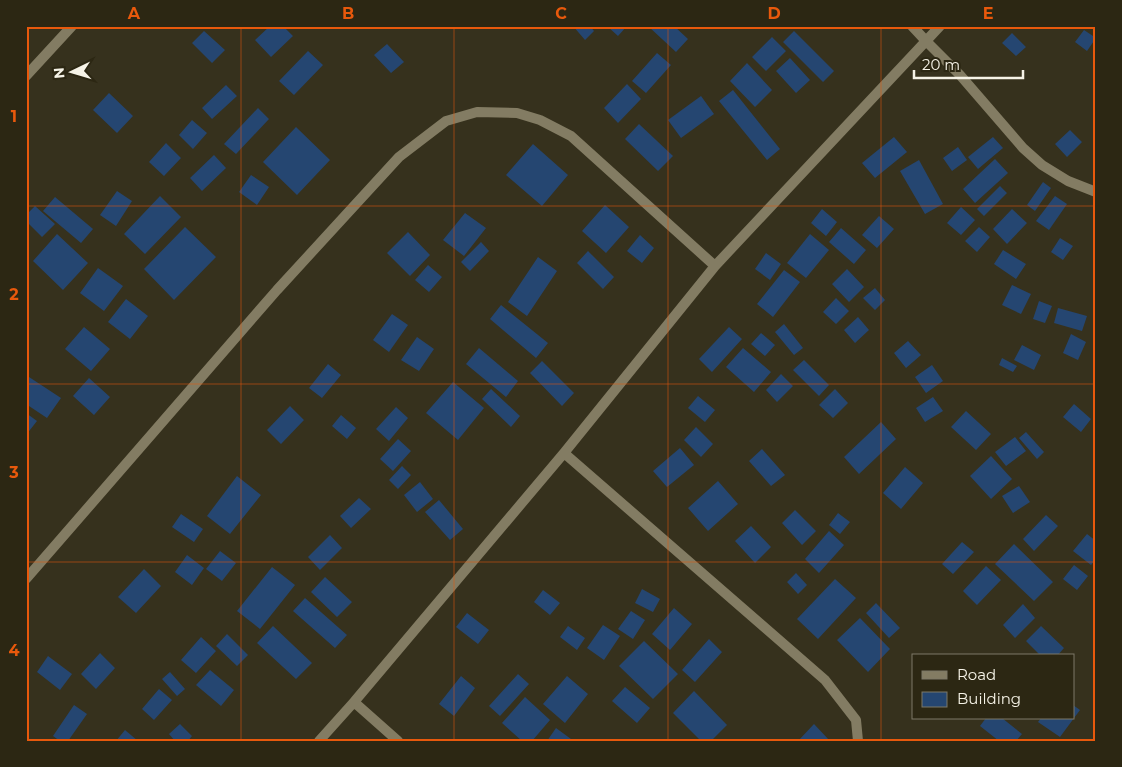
<svg xmlns="http://www.w3.org/2000/svg" width="1122" height="767" font-family="Montserrat,sans-serif">
	<rect width="100%" height="100%" fill="#36311d"/>
	<path fill="#254671" d="M270 26H283L293 36 271 57 255 40Z
		M573 26H590L594 31 585 40Z
		M607 26H627L618 36Z
		M648 26H674L688 39 676 52Z
		M1084 30 1096 38 1087 51 1075 42Z
		M204 31 225 50 212 63 192 43Z
		M794 31 834 71 823 82 783 42Z
		M1012 33 1026 47 1016 56 1002 43Z
		M772 37 786 51 766 71 752 57Z
		M387 44 404 62 391 73 374 55Z
		M308 51 323 65 294 95 279 81Z
		M657 53 671 65 646 93 632 81Z
		M790 58 810 80 796 93 776 71Z
		M747 63 772 90 755 107 730 81Z
		M627 84 641 99 618 123 604 108Z
		M226 85 237 96 212 119 202 108Z
		M733 90 780 149 767 160 719 101Z
		M109 93 133 116 117 133 93 110Z
		M701 96 714 114 681 138 668 120Z
		M258 108 269 119 236 154 224 144Z
		M192 120 207 133 193 149 179 135Z
		M639 124 673 156 658 171 625 139Z
		M296 127 330 160 297 195 263 162Z
		M1070 130 1082 142 1067 157 1055 144Z
		M894 137 907 152 875 178 862 163Z
		M993 137 1003 148 978 169 968 157Z
		M166 143 181 158 164 176 149 162Z
		M533 144 568 175 542 206 506 175Z
		M958 147 967 160 952 171 943 158Z
		M214 155 226 168 202 191 190 178Z
		M995 159 1008 173 975 203 963 189Z
		M919 160 943 204 925 214 900 171Z
		M251 175 269 187 257 205 239 192Z
		M1043 182 1051 188 1035 211 1027 205Z
		M1000 186 1007 193 984 216 977 209Z
		M117 191 132 201 116 226 100 215Z
		M160 196 181 217 145 254 124 234Z
		M1055 196 1067 204 1049 230 1036 221Z
		M55 197 93 229 81 243 43 211Z
		M605 205 629 227 606 253 582 231Z
		M35 206 55 224 42 237 26 221V215Z
		M961 207 975 220 961 235 947 223Z
		M822 209 837 222 826 236 811 223Z
		M1012 209 1027 223 1007 244 993 229Z
		M465 213 486 228 464 256 443 240Z
		M879 216 894 229 877 248 862 235Z
		M185 227 216 257 174 300 144 269Z
		M979 227 990 237 977 252 965 241Z
		M841 228 866 250 854 264 829 242Z
		M408 232 430 255 410 276 387 253Z
		M57 234 88 263 63 290 33 261Z
		M810 234 829 250 806 278 787 263Z
		M640 235 654 248 642 263 627 251Z
		M1060 238 1073 246 1063 260 1051 252Z
		M481 242 489 251 470 271 461 262Z
		M1003 250 1026 264 1016 279 994 264Z
		M588 251 614 277 603 289 577 263Z
		M766 253 781 264 770 280 755 269Z
		M538 257 557 271 527 316 508 302Z
		M428 265 442 277 429 292 415 280Z
		M98 268 123 286 104 311 80 293Z
		M847 269 864 287 849 302 832 284Z
		M784 270 800 282 773 317 757 304Z
		M1012 285 1031 294 1021 314 1002 305Z
		M875 288 885 300 875 310 863 298Z
		M836 298 849 311 836 324 823 312Z
		M126 299 148 316 130 339 108 322Z
		M1039 301 1052 306 1045 323 1033 319Z
		M501 305 548 343 536 358 490 319Z
		M1058 308 1087 316 1082 331 1054 323Z
		M392 314 408 325 389 352 373 340Z
		M858 317 869 330 855 343 844 330Z
		M784 324 803 348 794 355 775 332Z
		M84 327 110 349 91 371 65 349Z
		M729 327 742 339 712 372 699 359Z
		M761 333 775 345 765 356 751 344Z
		M1071 334 1086 342 1078 360 1063 353Z
		M417 337 434 349 419 371 401 360Z
		M908 341 921 355 906 368 894 353Z
		M1022 345 1041 355 1034 370 1014 360Z
		M479 348 518 381 506 397 466 364Z
		M743 348 771 372 754 392 726 367Z
		M1002 358 1017 366 1013 372 999 365Z
		M804 360 829 385 819 396 793 370Z
		M542 361 574 393 562 406 530 373Z
		M328 364 341 375 322 398 309 388Z
		M932 365 943 381 926 393 915 377Z
		M781 374 793 386 777 402 766 390Z
		M29 377 61 398 47 418 26 404V380Z
		M89 378 110 397 94 415 73 396Z
		M453 382 484 408 458 440 426 413Z
		M491 389 520 416 511 427 482 399Z
		M835 389 848 403 833 418 819 405Z
		M698 396 715 410 705 422 688 408Z
		M933 397 943 411 925 422 916 408Z
		M1074 404 1091 419 1081 432 1063 417Z
		M290 406 304 420 281 444 267 430Z
		M396 407 408 418 389 441 376 429Z
		M966 411 991 434 976 450 951 427Z
		M26 413 37 421 26 435Z
		M341 415 356 428 347 439 332 426Z
		M881 422 896 439 859 474 844 457Z
		M696 427 713 444 701 457 684 440Z
		M1026 432 1044 452 1037 459 1019 438Z
		M1015 437 1026 451 1006 466 995 452Z
		M398 439 411 451 393 471 380 459Z
		M680 448 694 465 667 487 653 471Z
		M762 449 785 475 771 486 749 461Z
		M991 456 1012 479 991 499 970 476Z
		M402 466 411 475 398 489 389 480Z
		M905 467 923 483 901 509 883 493Z
		M237 476 261 495 230 534 207 516Z
		M718 481 738 504 708 531 688 508Z
		M420 482 433 499 417 512 404 495Z
		M1019 486 1030 502 1013 513 1002 496Z
		M359 498 371 509 351 528 340 516Z
		M439 500 463 529 450 540 425 512Z
		M795 510 816 531 802 545 782 523Z
		M838 513 850 522 840 534 829 525Z
		M181 514 203 529 194 542 172 527Z
		M1046 515 1058 526 1034 551 1023 539Z
		M751 526 771 547 755 563 735 541Z
		M829 531 844 545 819 573 805 559Z
		M1087 534 1096 541V559L1091 565 1073 551Z
		M330 535 342 548 320 570 308 557Z
		M962 542 974 552 953 574 942 564Z
		M1014 544 1053 582 1034 601 995 564Z
		M220 551 236 563 222 581 206 569Z
		M187 555 204 568 192 585 175 572Z
		M1074 565 1088 576 1077 590 1063 579Z
		M986 566 1001 580 977 605 963 591Z
		M272 567 295 585 260 629 237 611Z
		M144 569 161 586 136 613 118 597Z
		M796 573 807 585 798 594 787 582Z
		M325 577 352 602 337 617 311 592Z
		M835 579 856 598 818 639 797 619Z
		M642 589 660 599 653 612 635 603Z
		M543 590 560 603 550 615 534 602Z
		M305 598 347 635 335 648 293 611Z
		M876 603 900 628 889 638 866 613Z
		M1023 604 1035 618 1015 638 1003 625Z
		M674 608 692 624 670 650 652 634Z
		M631 611 645 620 633 639 618 629Z
		M467 613 489 630 478 644 456 627Z
		M860 618 890 649 868 672 837 640Z
		M603 625 620 636 604 660 587 648Z
		M273 626 312 663 296 679 257 643Z
		M568 626 585 638 577 650 560 637Z
		M1041 626 1064 648 1057 656H1041L1026 641Z
		M227 634 248 655 237 666 216 646Z
		M201 637 216 651 196 673 181 660Z
		M709 639 722 652 695 682 682 670Z
		M644 641 678 674 653 699 619 666Z
		M100 653 115 668 96 689 81 674Z
		M48 656 72 674 60 690 37 672Z
		M210 670 234 690 221 706 196 685Z
		M170 672 185 689 177 696 162 679Z
		M518 674 529 684 500 716 489 706Z
		M461 676 475 688 454 716 439 704Z
		M567 676 588 694 565 723 543 704Z
		M625 687 650 708 637 723 612 701Z
		M159 689 172 700 154 720 142 709Z
		M694 691 727 725 711 741H701L673 713Z
		M525 697 550 720 532 741H522L502 723Z
		M74 705 87 714 68 741H60L53 736Z
		M1073 705 1080 710 1060 737 1038 722 1041 718H1073Z
		M986 718H1002L1022 734 1016 741H999L980 726Z
		M180 724 192 736 188 741H175L169 734Z
		M814 724 830 741H798Z
		M556 728 571 739 570 741H547Z
		M125 730 138 741H116Z"/>
	<g fill="none" stroke-linecap="round" stroke-linejoin="round">
		<path stroke="#837c63" stroke-width="10" d="M940 26 926 41 960 75 1023 148 1042 165 1068 181 1096 192
			M26 76 72 26
			M564 453 825 680 856 720 858 741
			M26 579 277 290 399 157 446 121 477 112 517 113 540 120 571 136 715 266
			M354 702 398 741
			M319 741 354 702 564 453 715 266 926 41 912 26"/>
	</g>
	<path fill="none" stroke="#e8590c" stroke-width="1" stroke-opacity="0.55" d="M241 26V741M454 26V741M668 26V741M881 26V741M26 206H1096M26 384H1096M26 562H1096"/>
	<rect width="1122" height="767" fill="none" stroke="#2c2713" stroke-width="55"/>
	<rect x="912" y="654" width="162" height="65" fill="#2c2713" stroke="#7d7968"/>
	<rect x="922" y="671" width="25" height="8" fill="#837c63" stroke="#7d7968"/>
	<text x="957" y="680" font-size="15" fill="#f6f3e7">Road</text>
	<rect x="922" y="692" width="25" height="15" fill="#254671" stroke="#7d7968"/>
	<text x="957" y="704" font-size="15" fill="#f6f3e7">Building</text>
	<g transform="translate(72 72) rotate(265)" stroke="#2c2713" stroke-width="4" paint-order="stroke">
	<path d="M0-4L9 19L0 12L-9 19Z" fill="#f6f3e7"/>
	<text y="-8" font-size="14" font-weight="bold" text-anchor="middle" fill="#f6f3e7">N</text>
	</g>
	<path d="M914 70v8h109v-8" fill="none" stroke="#f6f3e7" stroke-width="2.5"/>
	<text x="922" y="70" font-size="15" fill="#f6f3e7" stroke="#2c2713" stroke-width="4" paint-order="stroke">20 m</text>
	<rect x="28" y="28" width="1066" height="712" fill="none" stroke="#e8590c" stroke-width="2"/>
	<g font-size="16" text-anchor="middle" font-weight="bold" fill="#e8590c">
		<text x="134" y="19">A</text>
		<text x="348" y="19">B</text>
		<text x="561" y="19">C</text>
		<text x="774" y="19">D</text>
		<text x="988" y="19">E</text>
		<text x="14" y="122">1</text>
		<text x="14" y="300">2</text>
		<text x="14" y="478">3</text>
		<text x="14" y="656">4</text>
	</g>
</svg>
